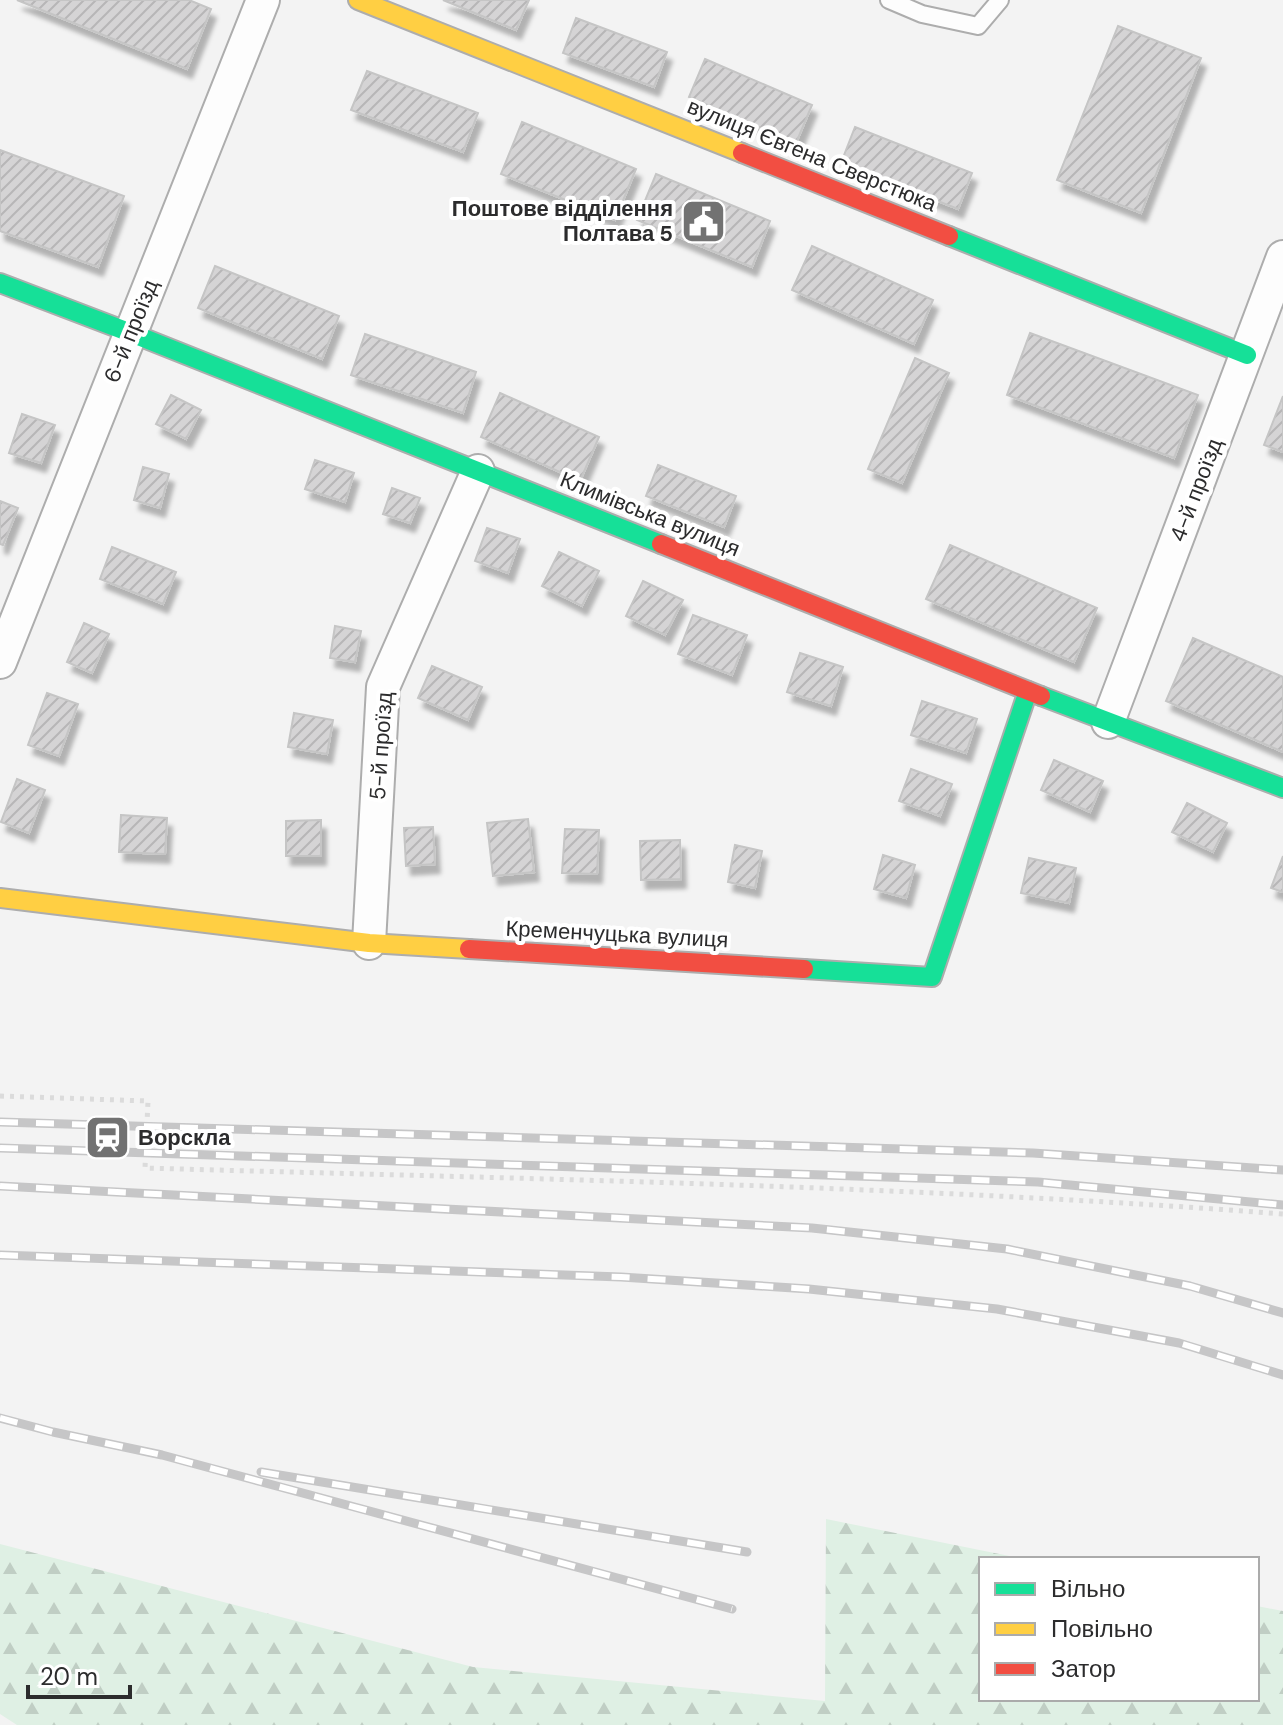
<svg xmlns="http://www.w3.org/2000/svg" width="1283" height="1725" font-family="'DM Sans',sans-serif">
	<defs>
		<pattern id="forest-firs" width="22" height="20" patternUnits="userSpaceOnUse" patternTransform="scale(2)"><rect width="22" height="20" fill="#dff0e4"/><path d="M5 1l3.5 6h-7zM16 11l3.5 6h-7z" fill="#c0cec4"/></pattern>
		<pattern id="building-hatch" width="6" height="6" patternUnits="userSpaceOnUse" patternTransform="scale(2)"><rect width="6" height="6" fill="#d5d4d5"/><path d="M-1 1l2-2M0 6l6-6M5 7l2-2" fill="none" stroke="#b7b6b7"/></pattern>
		<filter id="shadow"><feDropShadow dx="5" dy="9" stdDeviation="2" flood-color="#0004"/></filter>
	</defs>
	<rect width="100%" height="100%" fill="#f3f3f3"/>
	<path fill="url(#forest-firs)" d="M826 1519 1024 1559H981V1699H1257V1606L1283 1611V1725H17L0 1714V1544L473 1667 825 1701Z"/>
	<path fill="url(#building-hatch)" stroke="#c5c5c5" stroke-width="2" filter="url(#shadow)" d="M17 0H189L211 9 187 69Z
		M443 0H529L516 30Z
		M576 18 667 52 654 87 563 53Z
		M1118 26 1201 58 1141 213 1057 180Z
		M705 59 812 105 796 143 689 97Z
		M367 71 478 113 463 152 351 110Z
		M522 122 636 169 615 220 501 174Z
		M855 127 972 173 958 209 841 163Z
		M0 150 124 196 98 267 0 231Z
		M656 174 770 221 752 267 637 220Z
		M812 246 933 300 914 344 792 290Z
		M215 266 339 316 322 359 198 308Z
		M1030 333 1198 395 1174 458 1007 395Z
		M365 334 476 372 463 413 351 375Z
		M915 358 949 373 902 483 868 469Z
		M500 393 599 437 580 481 481 437Z
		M171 395 201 410 186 439 156 424Z
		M1283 396V452L1264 445Z
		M22 414 55 425 41 463 9 453Z
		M315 460 354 473 345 502 305 489Z
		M658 465 736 496 724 527 646 496Z
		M143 467 169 474 160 508 134 500Z
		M392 488 420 498 410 523 383 514Z
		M0 501 18 508 3 545 0 544Z
		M487 528 520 539 508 573 475 561Z
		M950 545 1097 608 1074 662 926 599Z
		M112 547 176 572 163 604 100 579Z
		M559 552 599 571 582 606 542 586Z
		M643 581 683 600 665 635 626 616Z
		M693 615 747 635 732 675 678 654Z
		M84 623 109 634 92 673 67 662Z
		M335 626 361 631 355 662 330 658Z
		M1193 638 1283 677V752L1166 701Z
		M800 653 843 667 831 706 787 692Z
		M432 666 482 687 468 720 418 698Z
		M47 693 78 704 59 756 28 745Z
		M922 701 977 719 966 753 911 735Z
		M294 713 333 720 327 754 288 747Z
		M1054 760 1103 781 1090 812 1041 790Z
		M911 769 952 784 940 816 899 801Z
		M17 779 45 790 29 833 1 822Z
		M1187 803 1227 823 1213 852 1172 832Z
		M121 815 167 818 165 854 119 852Z
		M528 819 534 872 493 876 487 823Z
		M321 820V856H286V821Z
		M433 827 435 864 406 866 404 828Z
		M565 829 599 830 597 874 562 873Z
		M680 840 681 879 641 880 640 841Z
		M735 845 762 851 755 888 728 882Z
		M883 855 915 865 906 898 874 889Z
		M1283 856V892L1271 888Z
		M1029 858 1076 868 1069 903 1021 893Z"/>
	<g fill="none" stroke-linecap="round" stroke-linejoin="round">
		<defs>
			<path id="lane" d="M889 0 922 14 978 26 1000 0"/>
			<path id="street" d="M0 662 263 0
				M1108 722 1283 257
				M369 943 383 687 478 471"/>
			<path id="fast" d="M949 236 1247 355
				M0 283 131 333 661 544
				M1041 696 1283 788
				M804 969 932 977 1028 691"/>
			<path id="slow" d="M358 0 742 153
				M0 898 369 943 469 949"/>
			<path id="jam" d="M742 153 949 236
				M661 544 1041 696
				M469 949 804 969"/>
		</defs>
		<use href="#lane" stroke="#adadad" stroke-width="20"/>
		<use href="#street" stroke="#adadad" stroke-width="36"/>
		<use href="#fast" stroke="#adadad" stroke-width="22"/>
		<use href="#slow" stroke="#adadad" stroke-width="22"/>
		<use href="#jam" stroke="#adadad" stroke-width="22"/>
		<path stroke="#dbdbdb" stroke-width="5" stroke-dasharray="4 6" stroke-linecap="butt" d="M0 1096 148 1101 145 1168C524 1179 905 1185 1283 1214"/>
		<use href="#lane" stroke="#fdfdfd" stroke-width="16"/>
		<use href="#street" stroke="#fdfdfd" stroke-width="32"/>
		<use href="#fast" stroke="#16e098" stroke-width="18"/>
		<use href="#slow" stroke="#ffcf43" stroke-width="18"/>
		<use href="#jam" stroke="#f24e42" stroke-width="18"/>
		<defs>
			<path id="rail" d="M0 1122 1033 1153 1283 1170
				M0 1148 1038 1182 1283 1205
				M0 1186 812 1228 1007 1249 1190 1286 1283 1313
				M0 1255 621 1277 809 1289 997 1309 1179 1343 1283 1375
				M0 1418 53 1432 162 1455 732 1609
				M261 1472 747 1552"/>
		</defs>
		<use href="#rail" stroke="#c6c6c7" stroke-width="9"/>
		<use href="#rail" stroke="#fff" stroke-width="6" stroke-dasharray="18" stroke-linecap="butt"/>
	</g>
	<defs>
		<symbol id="civic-square" viewBox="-11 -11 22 22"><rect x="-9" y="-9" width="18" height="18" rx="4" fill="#727272" stroke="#fff"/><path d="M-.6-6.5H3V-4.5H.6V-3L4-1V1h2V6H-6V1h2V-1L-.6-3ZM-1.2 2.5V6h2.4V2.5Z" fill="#fff"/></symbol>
		<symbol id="station-square" viewBox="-11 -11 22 22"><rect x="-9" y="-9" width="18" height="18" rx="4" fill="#727272" stroke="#fff"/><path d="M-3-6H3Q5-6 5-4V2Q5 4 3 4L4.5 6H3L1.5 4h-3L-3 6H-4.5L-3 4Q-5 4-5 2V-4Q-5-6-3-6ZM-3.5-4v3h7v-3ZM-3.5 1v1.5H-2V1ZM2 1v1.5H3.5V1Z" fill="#fff"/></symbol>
	</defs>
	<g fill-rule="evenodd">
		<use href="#civic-square" x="678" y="196" width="51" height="51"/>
		<use href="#station-square" x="82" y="1112" width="51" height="51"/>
	</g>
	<g text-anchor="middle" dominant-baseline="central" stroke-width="8" stroke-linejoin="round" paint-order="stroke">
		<g font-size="22" fill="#2c2c2d" stroke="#fff">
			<text transform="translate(812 155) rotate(22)">вулиця Євгена Сверстюка</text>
			<text transform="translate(131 331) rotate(-68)">6-й проїзд</text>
			<text transform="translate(1196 490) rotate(-69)">4-й проїзд</text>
			<text transform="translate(650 514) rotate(22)">Климівська вулиця</text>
			<text transform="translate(381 746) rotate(-86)">5-й проїзд</text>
			<text transform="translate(617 934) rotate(3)">Кременчуцька вулиця</text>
		</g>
		<g font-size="22" font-weight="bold" fill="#2c2c2d" stroke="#fff" text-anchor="end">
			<text x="673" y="208">Поштове відділення<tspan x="673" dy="25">Полтава 5</tspan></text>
			<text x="138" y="1137" text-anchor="start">Ворскла</text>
		</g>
	</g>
	<rect x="979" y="1557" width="280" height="144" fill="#ffffff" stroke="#ababab" stroke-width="2"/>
	<rect x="995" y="1583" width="40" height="12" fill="#16e098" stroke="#ababab" stroke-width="2"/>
	<text x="1051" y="1597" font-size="24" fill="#2c2c2d">Вільно</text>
	<rect x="995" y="1623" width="40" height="12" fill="#ffcf43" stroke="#ababab" stroke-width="2"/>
	<text x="1051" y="1637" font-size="24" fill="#2c2c2d">Повільно</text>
	<rect x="995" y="1663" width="40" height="12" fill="#f24e42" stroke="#ababab" stroke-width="2"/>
	<text x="1051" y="1677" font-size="24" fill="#2c2c2d">Затор</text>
	<path d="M28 1685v12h102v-12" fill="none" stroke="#2c2c2d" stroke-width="4"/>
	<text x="40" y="1685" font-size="24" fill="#2c2c2d" stroke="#ffffff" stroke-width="6" paint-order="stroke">20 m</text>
</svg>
